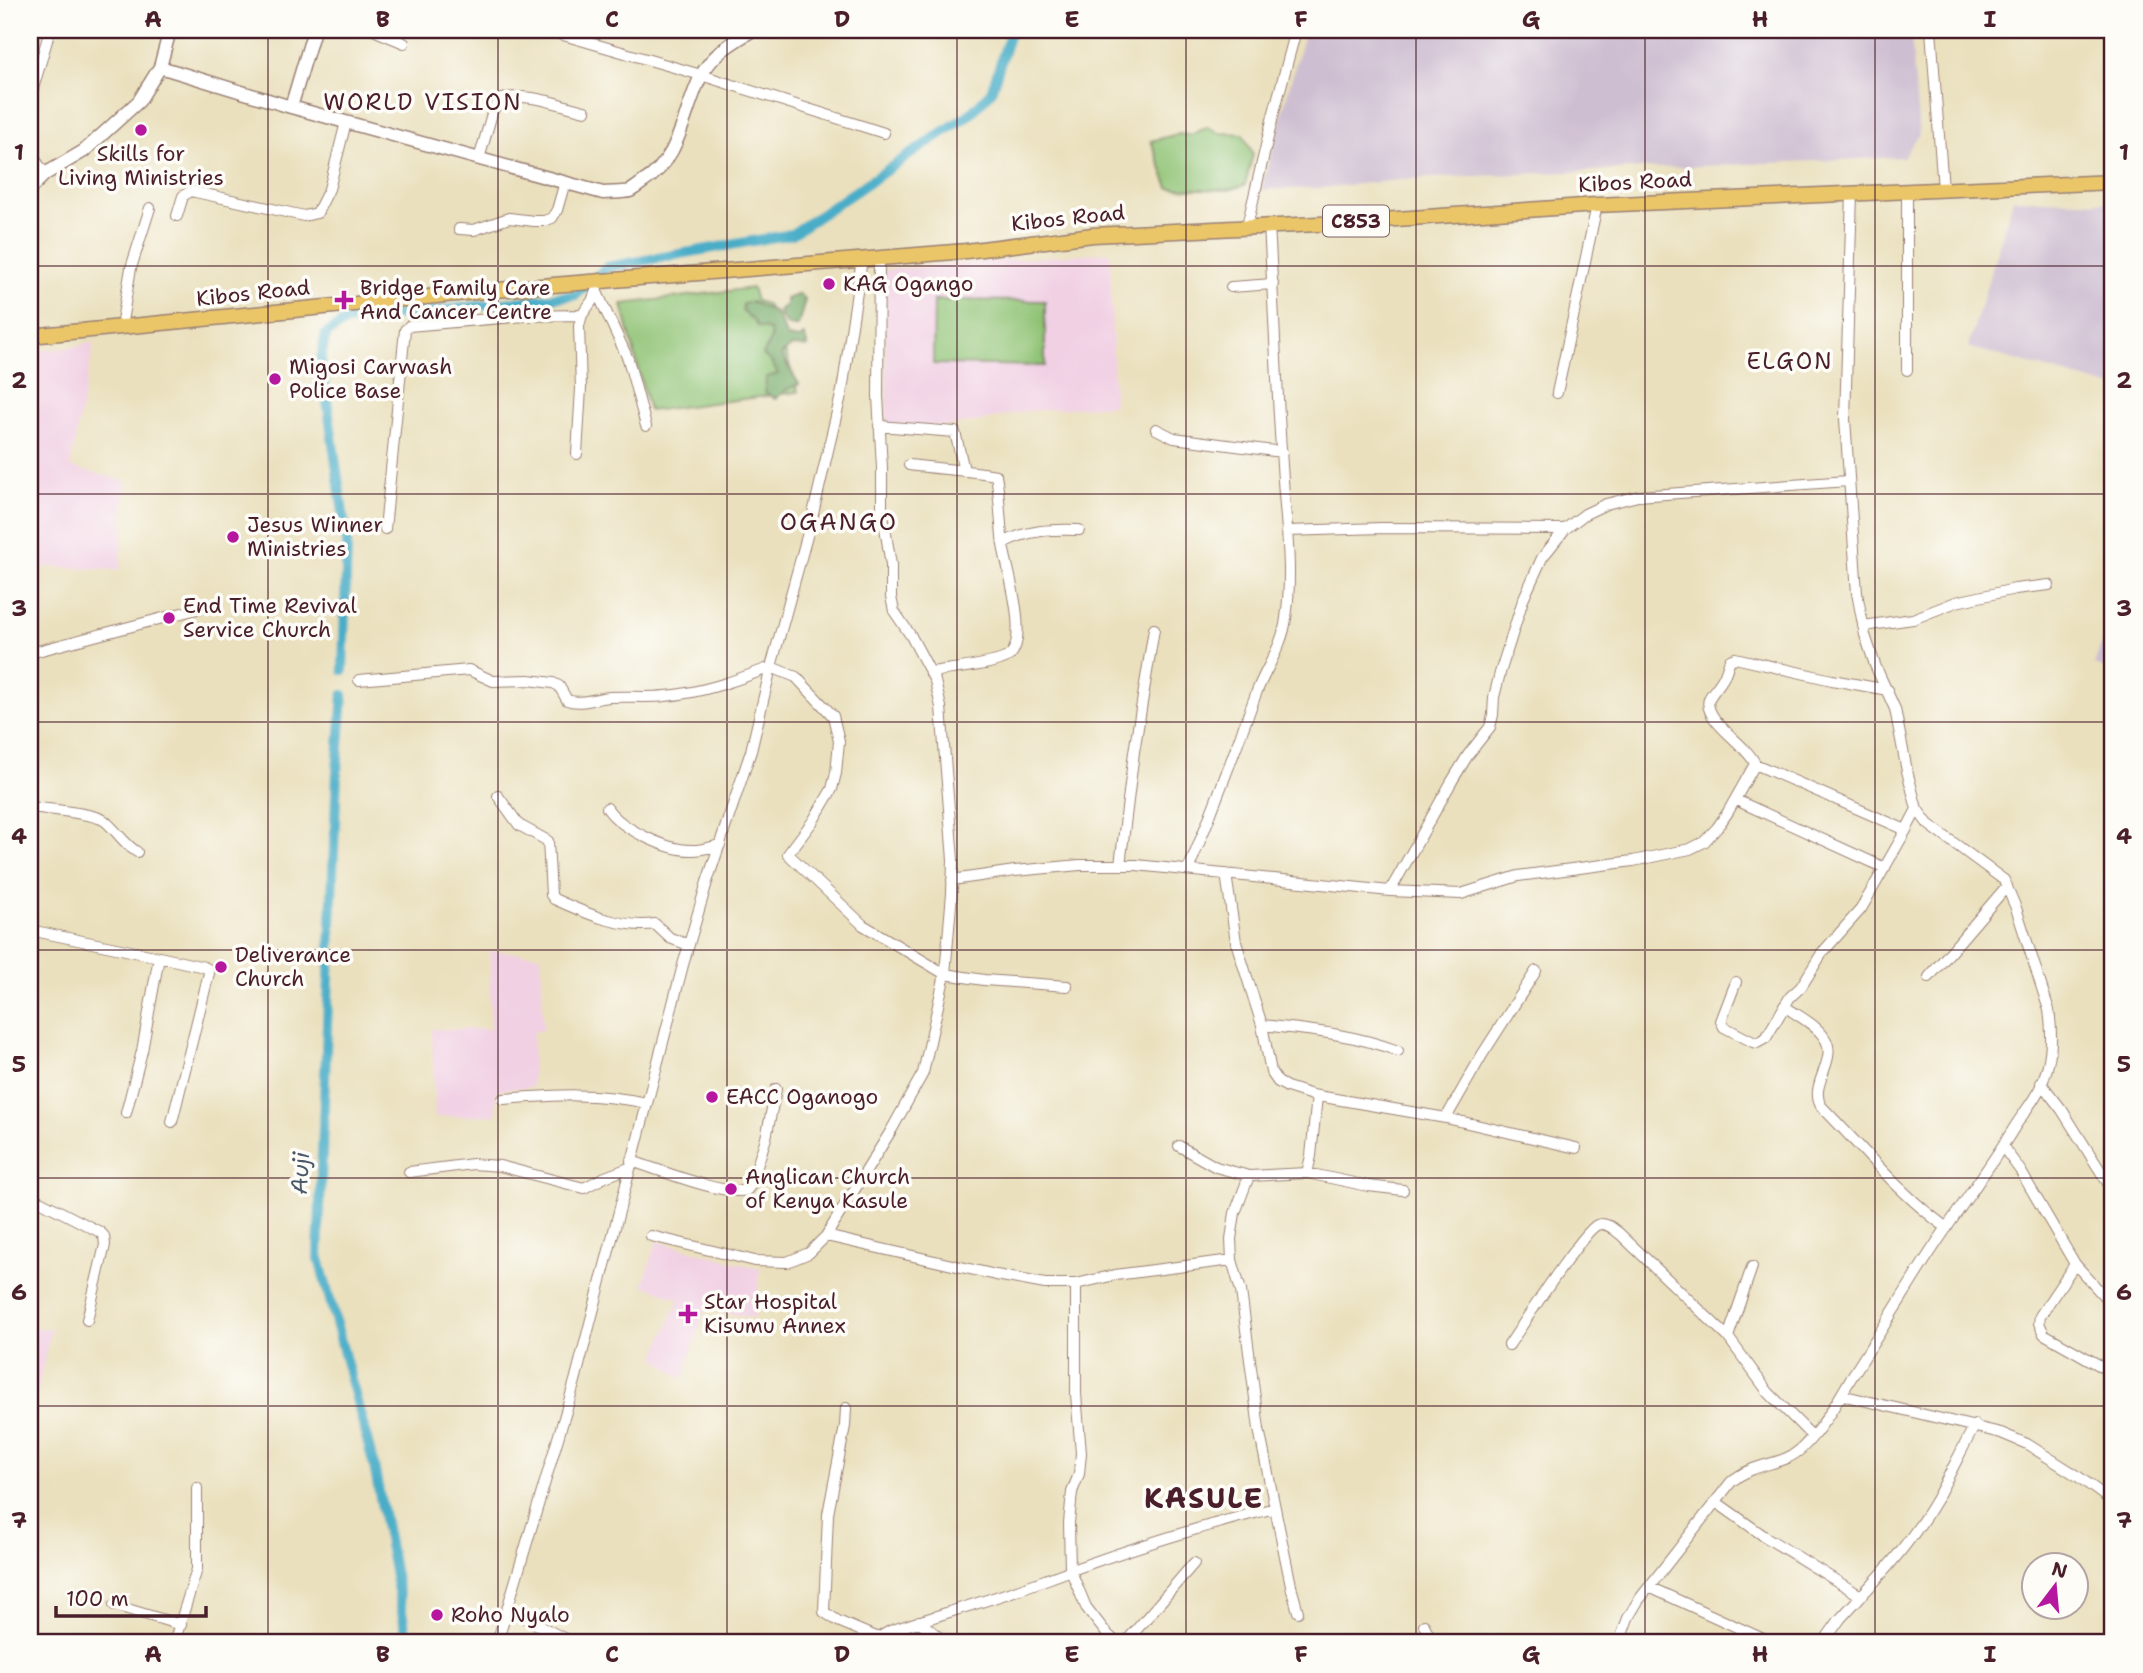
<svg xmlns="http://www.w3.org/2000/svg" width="2143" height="1673" font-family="'Shantell Sans',sans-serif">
	<rect width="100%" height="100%" fill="#fdfcf7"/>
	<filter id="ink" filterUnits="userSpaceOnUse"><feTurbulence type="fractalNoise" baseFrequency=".0143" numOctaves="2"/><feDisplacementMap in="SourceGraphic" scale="14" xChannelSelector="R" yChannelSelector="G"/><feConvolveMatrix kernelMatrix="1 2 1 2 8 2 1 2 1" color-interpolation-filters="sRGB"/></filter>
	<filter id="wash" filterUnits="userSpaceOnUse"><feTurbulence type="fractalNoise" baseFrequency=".00686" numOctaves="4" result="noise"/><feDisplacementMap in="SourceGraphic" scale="28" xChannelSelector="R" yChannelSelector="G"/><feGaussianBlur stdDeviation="1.57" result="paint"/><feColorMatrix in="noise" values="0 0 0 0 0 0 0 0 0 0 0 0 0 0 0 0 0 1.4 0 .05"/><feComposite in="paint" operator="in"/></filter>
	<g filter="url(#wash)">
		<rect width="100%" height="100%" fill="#eae0bd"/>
		<path fill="#f1d0e4" d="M1110 252 1114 405 1025 411 976 422 947 426 887 425 885 270Z
			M94 343 70 467 126 481 120 570 30 566V352L82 346V344Z
			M490 951 541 955 543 1030 533 1032 532 1087 496 1090V1115L435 1117 432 1029H490Z
			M657 1241 760 1269 755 1318 705 1309 683 1380 655 1357 679 1299 643 1285Z
			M30 1327 51 1329 30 1426Z"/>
		<path fill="#cebed1" d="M1305 30H1886L1911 35 1919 135 1903 157 1411 179 1319 188 1261 190Z
			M2013 199 2113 202V387L1968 347Z
			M2113 609V671L2094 665Z"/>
		<path fill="#8fc375" stroke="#6c7150" stroke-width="2" d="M1207 127 1219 133 1243 134 1253 154 1245 185 1229 190 1169 188 1151 141 1178 134 1191 135Z
			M752 288 756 301 766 304 773 314 798 392 649 411 622 304Z
			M934 300 1045 301V366L933 364Z"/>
		<path fill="#73a966" stroke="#5e6448" stroke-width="2" d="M799 294 805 300 798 326H788L780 316 779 310 786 305V299Z
			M751 302 776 313 787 337 799 339 804 335 808 347 792 346 781 355 799 384 787 389 775 399 765 392 766 377 778 374 771 362 763 355 771 338 770 330 757 327 754 321 742 311 743 304Z"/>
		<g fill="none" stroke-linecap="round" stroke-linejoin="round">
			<path stroke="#49adc8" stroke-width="10" d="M343 670 347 542 321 358 326 334 346 321 576 295 607 267 792 234 970 114 991 92 1011 30
				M343 695 337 771 318 1255 374 1466 408 1643"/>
		</g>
	</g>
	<g filter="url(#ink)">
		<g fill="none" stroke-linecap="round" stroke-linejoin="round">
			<defs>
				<path id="minor" d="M373 30 404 43
					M546 30 701 75 884 133
					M1931 30 1943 189
					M30 99 50 30
					M30 152 45 174
					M479 159 493 110 502 99C529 92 559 105 585 111
					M1907 191V370
					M177 216 183 196 191 191 304 216 317 213 329 189 346 122
					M1247 226 1273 116 1296 30
					M459 229 474 230 509 218 534 221H544L552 218 557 210 565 182
					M1231 287 1273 284
					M597 292 628 359 646 426
					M121 327 131 268 150 208
					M1557 393 1597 205
					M879 426 955 432 964 470
					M1156 429 1174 438 1282 452
					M577 454 581 388 579 326 582 315 592 301 600 281
					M909 465C939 469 967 470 996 475 1000 498 1000 521 1003 545 1007 569 1029 637 1010 655 999 665 948 669 931 672
					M385 529 405 330 409 326 525 316 582 315
					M1287 531 1382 528 1565 529
					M1003 543C1027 530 1052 529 1079 530
					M1863 626 1913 619 1956 602 2015 589 2049 585
					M30 653 216 604
					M359 680 469 670 493 681 529 680 553 683 559 686 567 700C580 705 596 698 610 697 629 696 647 698 665 696 702 693 737 680 771 667L796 677 833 716 839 741 836 773 832 789 813 821 788 854 863 925 945 974 984 980 1067 986
					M1888 690 1832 680 1735 658 1730 660C1727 667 1726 674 1722 680 1718 687 1712 692 1709 699 1702 720 1748 745 1755 764L1906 830 1917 809
					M498 796 519 825 548 841 551 895 554 899C585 913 621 929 655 924L670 938 689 945
					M1736 800 1885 868
					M30 807C45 809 94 813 105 821 117 831 124 844 137 852
					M607 808C621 829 668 851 693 850 703 850 711 847 720 845
					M1120 865 1134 752 1154 629
					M1188 870C1213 811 1235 751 1257 691 1267 666 1283 645 1286 618 1293 571 1286 526 1283 480 1277 395 1274 310 1269 225
					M1226 874 1236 942 1262 1025 1271 1072 1278 1082 1287 1087 1312 1095 1446 1118 1576 1148
					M952 880 1015 871 1080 865H1136L1390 891 1461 894 1518 876 1633 861 1690 849 1704 842 1717 828 1728 812 1755 764
					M1390 891 1452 781 1468 755 1490 727 1493 715 1494 697 1500 673 1523 600 1542 558 1565 529 1585 514 1606 504 1638 496 1848 481
					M30 930 159 957 142 1051 126 1113
					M159 957 204 967 208 969 209 973 172 1122
					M1929 977 2007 886
					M1736 982 1721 1021 1724 1027 1753 1042 1757 1043 1766 1038 1790 997 1801 987 1822 953 1861 909 1906 830
					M1784 1006C1797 1015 1815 1024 1824 1037 1840 1059 1808 1084 1821 1106 1862 1147 1899 1194 1947 1228
					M1262 1025C1308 1030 1354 1034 1398 1051
					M2041 1083 2062 1110 2113 1191
					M503 1099C556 1095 595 1092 647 1103
					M1446 1118 1482 1055 1536 971
					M1179 1146 1216 1167 1249 1176
					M2003 1147 2020 1170 2075 1264 2113 1306
					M631 1161C655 1168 726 1197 747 1190L751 1185 766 1138 776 1089
					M409 1172 473 1164 500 1166 584 1188 605 1177 629 1168
					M1307 1173 1368 1186 1403 1190
					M30 1196 100 1232 104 1236 105 1245 87 1320
					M651 1236 755 1261 787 1262 809 1253 826 1236 892 1129 923 1073 945 974 952 893 953 860 941 707 935 681 911 636 894 611 891 597V565L882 509V468L878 396 879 257
					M826 1236 996 1275 1045 1284H1076L1115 1275 1232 1260
					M2075 1264 2040 1316 2039 1323 2044 1334 2113 1373
					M1752 1267 1728 1337 1768 1392 1812 1436
					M1076 1284V1394L1081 1453 1079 1474 1072 1492 1069 1523 1070 1569 1086 1607 1107 1634 1117 1643
					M1509 1345C1522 1326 1583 1231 1597 1225 1606 1221 1615 1230 1621 1235L1728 1337
					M1841 1395 2001 1433 2027 1444 2076 1475 2113 1502
					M846 1408 845 1426 828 1514 824 1612 838 1621 878 1638
					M1716 1502 1764 1536 1861 1596C1889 1567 1917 1533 1937 1498 1950 1474 1962 1449 1975 1425
					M1275 1508 1292 1590 1298 1612
					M1649 1587 1772 1643
					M114 1605 181 1625
					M507 1609 573 1643
					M919 1621 946 1643
					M1424 1625 1430 1637 1437 1643
					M174 1643 197 1569V1488
					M497 1643 575 1381 683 965 707 882 751 751 771 667 812 518 842 391 862 259
					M873 1643 878 1638 890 1631C940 1614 992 1600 1042 1581 1119 1552 1196 1527 1275 1508L1259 1429 1241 1291 1232 1260 1231 1239 1235 1213 1249 1176 1307 1173 1311 1156 1317 1096
					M1125 1643 1194 1563
					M1619 1643 1628 1618 1638 1601 1731 1482C1755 1461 1782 1467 1802 1448 1822 1429 1837 1402 1851 1378 1875 1341 1898 1303 1922 1265 1951 1219 1985 1175 2014 1128 2022 1115 2033 1102 2040 1088 2052 1061 2053 1038 2049 1010L2016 908 2004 880 1928 824 1917 809 1907 771 1895 709 1875 665 1865 635 1857 593 1845 419 1852 193
					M1823 1643 1840 1619 1861 1596"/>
				<path id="tertiary" d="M160 67 291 107 603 193C611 192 622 193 630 191 634 189 639 185 643 182 681 159 683 112 701 76 712 54 733 42 753 30
					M291 107 314 30
					M30 189 45 174 84 151 139 101 160 67 170 30"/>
				<path id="primary" d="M30 336 529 287 966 251 1093 235 1339 223 1597 205 2113 182"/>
			</defs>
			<use href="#minor" stroke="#9a8074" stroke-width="12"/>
			<use href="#tertiary" stroke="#9a8074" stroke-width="15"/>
			<use href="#primary" stroke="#9a8074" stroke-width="17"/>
			<use href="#minor" stroke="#fff" stroke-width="10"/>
			<use href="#tertiary" stroke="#fff" stroke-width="12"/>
			<use href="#primary" stroke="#ebc669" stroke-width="14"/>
		</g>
	</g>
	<path fill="none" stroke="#4a1f2b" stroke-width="2" stroke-opacity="0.55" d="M268 30V1643M498 30V1643M727 30V1643M957 30V1643M1186 30V1643M1416 30V1643M1645 30V1643M1875 30V1643M30 266H2113M30 494H2113M30 722H2113M30 950H2113M30 1178H2113M30 1406H2113"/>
	<g fill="#b5179e" stroke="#fdfcf7" stroke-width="2.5">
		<circle cx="141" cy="130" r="7"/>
		<circle cx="829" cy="284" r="7"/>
		<path d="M340.5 289.5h7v7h7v7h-7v7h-7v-7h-7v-7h7z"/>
		<circle cx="275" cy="379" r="7"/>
		<circle cx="233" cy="537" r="7"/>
		<circle cx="169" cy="618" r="7"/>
		<circle cx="221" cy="967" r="7"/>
		<circle cx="712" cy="1097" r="7"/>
		<circle cx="731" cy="1189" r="7"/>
		<path d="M684.5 1303.5h7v7h7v7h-7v7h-7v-7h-7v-7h7z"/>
		<circle cx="437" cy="1615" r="7"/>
	</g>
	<g text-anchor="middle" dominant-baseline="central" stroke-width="7" stroke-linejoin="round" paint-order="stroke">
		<rect fill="#fdfcf7" stroke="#806168" stroke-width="2" x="1323" y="205.5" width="66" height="31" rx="5"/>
		<g font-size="19" font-weight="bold" fill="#4a1f2b">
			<text x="1356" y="221">C853</text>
		</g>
		<g font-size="21" fill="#4a1f2b" stroke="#fdfcf7" text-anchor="start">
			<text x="141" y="154" text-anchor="middle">Skills for<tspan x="141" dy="24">Living Ministries</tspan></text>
			<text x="843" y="284">KAG Ogango</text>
			<text x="360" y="288">Bridge Family Care<tspan x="360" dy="24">And Cancer Centre</tspan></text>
			<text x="289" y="367">Migosi Carwash<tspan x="289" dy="24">Police Base</tspan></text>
			<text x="247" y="525">Jesus Winner<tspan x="247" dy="24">Ministries</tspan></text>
			<text x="183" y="606">End Time Revival<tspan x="183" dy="24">Service Church</tspan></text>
			<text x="235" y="955">Deliverance<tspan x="235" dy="24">Church</tspan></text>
			<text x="726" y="1097">EACC Oganogo</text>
			<text x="745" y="1177">Anglican Church<tspan x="745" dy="24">of Kenya Kasule</tspan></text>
			<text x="704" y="1302">Star Hospital<tspan x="704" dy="24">Kisumu Annex</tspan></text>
			<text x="451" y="1615">Roho Nyalo</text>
		</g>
		<g font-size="21" fill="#4a1f2b" stroke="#fdfcf7">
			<text transform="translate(1635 182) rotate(-3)">Kibos Road</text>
			<text transform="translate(1068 218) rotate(-6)">Kibos Road</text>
			<text transform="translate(253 293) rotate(-6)">Kibos Road</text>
		</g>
		<g font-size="23" letter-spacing="2" fill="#4a1f2b" stroke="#fdfcf7">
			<text x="423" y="102">WORLD VISION</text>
			<text x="1790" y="361">ELGON</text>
		</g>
		<g font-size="23" font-style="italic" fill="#4a586a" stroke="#fdfcf7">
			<text transform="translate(300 1173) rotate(-87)">Auji</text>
		</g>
		<g font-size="24" letter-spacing="2" fill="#4a1f2b" stroke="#fdfcf7">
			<text x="839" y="522">OGANGO</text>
		</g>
		<g font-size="28" font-weight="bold" letter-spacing="2" fill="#4a1f2b" stroke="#fdfcf7">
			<text x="1204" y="1498">KASULE</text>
		</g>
	</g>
	<rect width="2143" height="1673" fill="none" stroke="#fdfcf7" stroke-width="77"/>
	<g transform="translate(2055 1586) rotate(16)"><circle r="33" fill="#fdfcf7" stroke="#b5a4a5" stroke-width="2"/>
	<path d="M0-5L12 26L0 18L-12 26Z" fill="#b5179e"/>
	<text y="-10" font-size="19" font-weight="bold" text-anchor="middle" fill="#4a1f2b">N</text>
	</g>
	<path d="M56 1606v10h150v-10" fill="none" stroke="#4a1f2b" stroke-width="3.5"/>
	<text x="66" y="1606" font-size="21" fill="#4a1f2b" stroke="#fdfcf7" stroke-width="5" paint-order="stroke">100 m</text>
	<rect x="38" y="38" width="2066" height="1596" fill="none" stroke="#4a1f2b" stroke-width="2.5"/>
	<g font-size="23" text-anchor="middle" font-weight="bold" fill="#4a1f2b">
		<text x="153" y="27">A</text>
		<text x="383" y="27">B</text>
		<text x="612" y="27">C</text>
		<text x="842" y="27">D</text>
		<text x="1072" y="27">E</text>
		<text x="1301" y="27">F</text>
		<text x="1531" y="27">G</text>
		<text x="1760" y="27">H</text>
		<text x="1990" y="27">I</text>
		<text x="19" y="160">1</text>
		<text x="2124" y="160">1</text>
		<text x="19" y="388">2</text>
		<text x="2124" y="388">2</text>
		<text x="19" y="616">3</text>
		<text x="2124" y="616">3</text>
		<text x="19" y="844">4</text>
		<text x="2124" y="844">4</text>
		<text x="19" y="1072">5</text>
		<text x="2124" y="1072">5</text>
		<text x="19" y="1300">6</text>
		<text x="2124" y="1300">6</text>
		<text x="19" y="1528">7</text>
		<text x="2124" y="1528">7</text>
		<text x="153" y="1662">A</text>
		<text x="383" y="1662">B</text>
		<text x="612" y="1662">C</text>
		<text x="842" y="1662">D</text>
		<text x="1072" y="1662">E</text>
		<text x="1301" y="1662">F</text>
		<text x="1531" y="1662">G</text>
		<text x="1760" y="1662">H</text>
		<text x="1990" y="1662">I</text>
	</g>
</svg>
